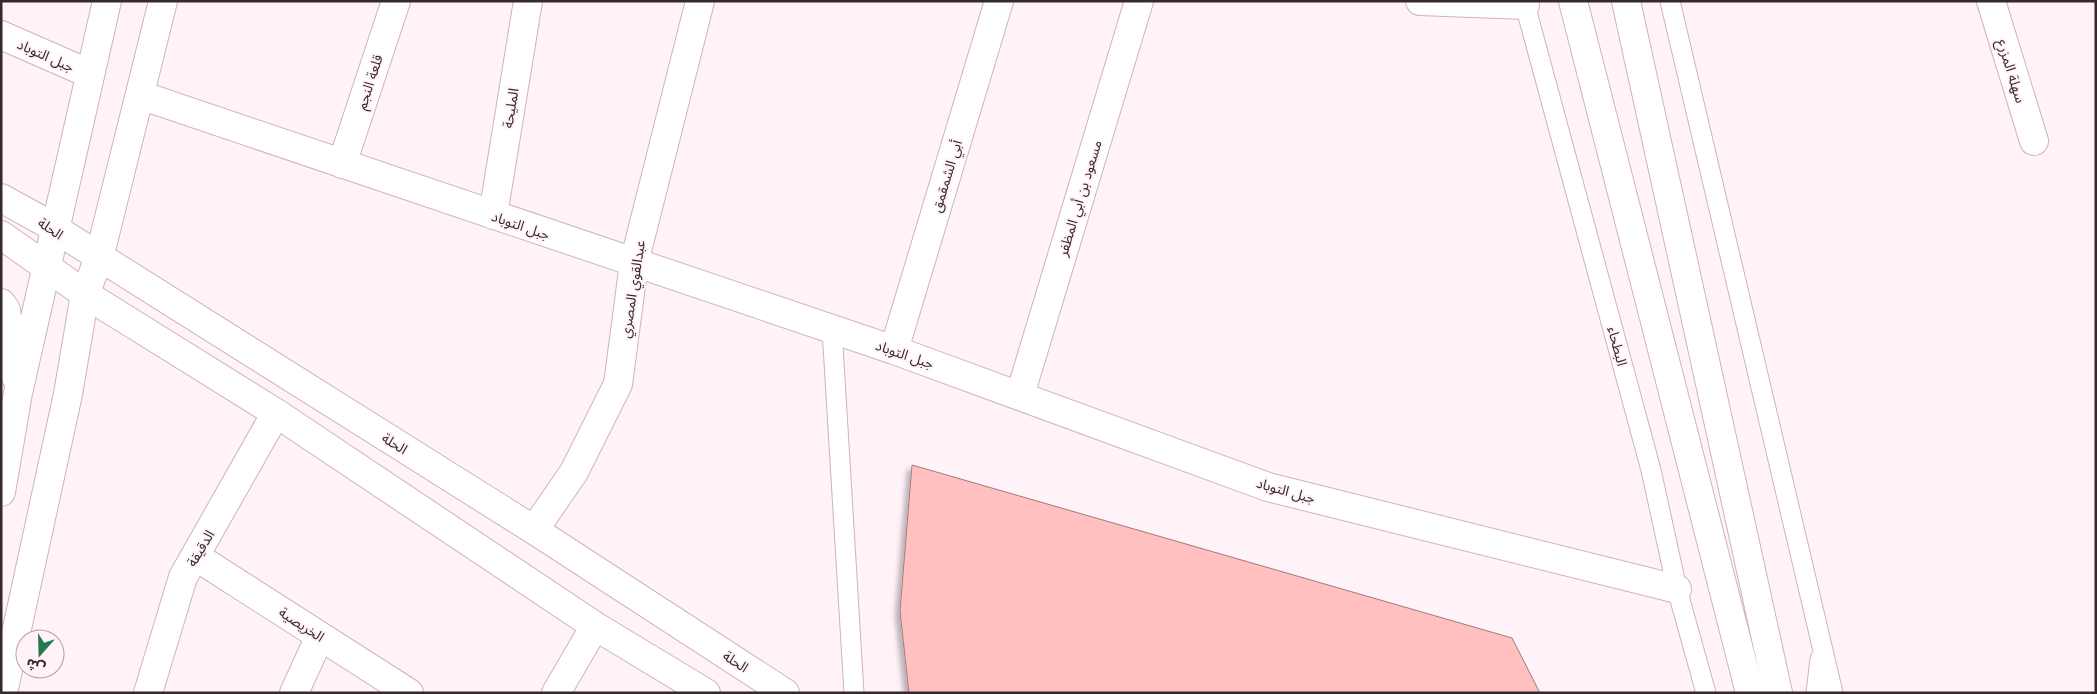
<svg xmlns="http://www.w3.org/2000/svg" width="2097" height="694" font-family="Inter,'Noto Sans Arabic',sans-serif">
	<defs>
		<filter id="shadow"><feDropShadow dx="-4.5" dy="4.5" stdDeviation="2.5" flood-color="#0004"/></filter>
	</defs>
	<rect width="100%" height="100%" fill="#fff2f8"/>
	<path fill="#ffc0bf" stroke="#9c7d7c" filter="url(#shadow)" d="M912 465 1512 638 1540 693H909L900 611Z"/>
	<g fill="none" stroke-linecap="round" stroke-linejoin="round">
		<defs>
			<path id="service" d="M1524 1 1651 470 1677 589 1706 693
				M1670 1 1833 693
				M832 329 854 693
				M1816 693 1820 659"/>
			<path id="minor" d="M1420 1 1525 5
				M1991 1 2034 141
				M1 35 90 74
				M140 95 894 350 1268 487 1677 589
				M342 164 396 1
				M493 215 528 1
				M894 350 999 1
				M1020 395 1139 1
				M534 530 574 472 618 384 634 263 700 1
				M195 556 409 693
				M148 693 183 577 276 413
				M294 693 320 636
				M556 693 595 626"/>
			<path id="tertiary" d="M1 303 6 310 16 377
				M1 492 18 393 107 1
				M3 693 68 394 85 294 99 258 163 1"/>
			<path id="secondary" d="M1 198 41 220 534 530 785 693
				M1 235 85 294 276 413 595 626 706 693"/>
			<path id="primary" d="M1573 1 1750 693
				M1626 1 1778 693"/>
		</defs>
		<use href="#service" stroke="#d0b2c1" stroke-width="21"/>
		<use href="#minor" stroke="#d0b2c1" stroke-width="30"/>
		<use href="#tertiary" stroke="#d0b2c1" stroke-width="30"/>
		<use href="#secondary" stroke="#d0b2c1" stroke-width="30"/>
		<use href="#primary" stroke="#d0b2c1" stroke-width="30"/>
		<use href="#service" stroke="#fff" stroke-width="19"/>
		<use href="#minor" stroke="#fff" stroke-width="28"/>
		<use href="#tertiary" stroke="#fff" stroke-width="28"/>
		<use href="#secondary" stroke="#fff" stroke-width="28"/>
		<use href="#primary" stroke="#fff" stroke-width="28"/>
	</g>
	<g text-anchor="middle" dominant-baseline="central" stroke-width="4" stroke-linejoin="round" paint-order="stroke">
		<g font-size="14" fill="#35292f" stroke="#fff2f8">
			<text transform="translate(46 55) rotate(24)">جبل التوباد</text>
			<text transform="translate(2012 71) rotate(73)">سهلة المزرع</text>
			<text transform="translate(369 82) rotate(-72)">قلعة النجم</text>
			<text transform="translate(510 108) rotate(-81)">المليحة</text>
			<text transform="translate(946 176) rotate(-73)">أبي الشمقمق</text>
			<text transform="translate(1079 198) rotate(-73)">مسعود بن أبي المظفر</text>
			<text transform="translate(521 225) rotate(19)">جبل التوباد</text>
			<text transform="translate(51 228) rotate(34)">الحلة</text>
			<text transform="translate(632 289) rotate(-81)">عبدالقوي المصري</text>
			<text transform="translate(1618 346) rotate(75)">البطحاء</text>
			<text transform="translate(905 354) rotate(19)">جبل التوباد</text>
			<text transform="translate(395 443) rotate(32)">الحلة</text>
			<text transform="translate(1286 490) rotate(16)">جبل التوباد</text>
			<text transform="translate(200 548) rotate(-59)">الدقيقة</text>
			<text transform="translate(302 624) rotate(33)">الخريصية</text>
			<text transform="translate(736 661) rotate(33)">الحلة</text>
		</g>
	</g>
	<rect width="2097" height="694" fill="none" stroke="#35292f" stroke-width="5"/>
	<g transform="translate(40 654) rotate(200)"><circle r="24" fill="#fff2f8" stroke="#aea2a8"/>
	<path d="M0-4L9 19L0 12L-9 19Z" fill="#21794d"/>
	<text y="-8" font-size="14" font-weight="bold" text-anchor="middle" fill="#35292f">ش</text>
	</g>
</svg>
